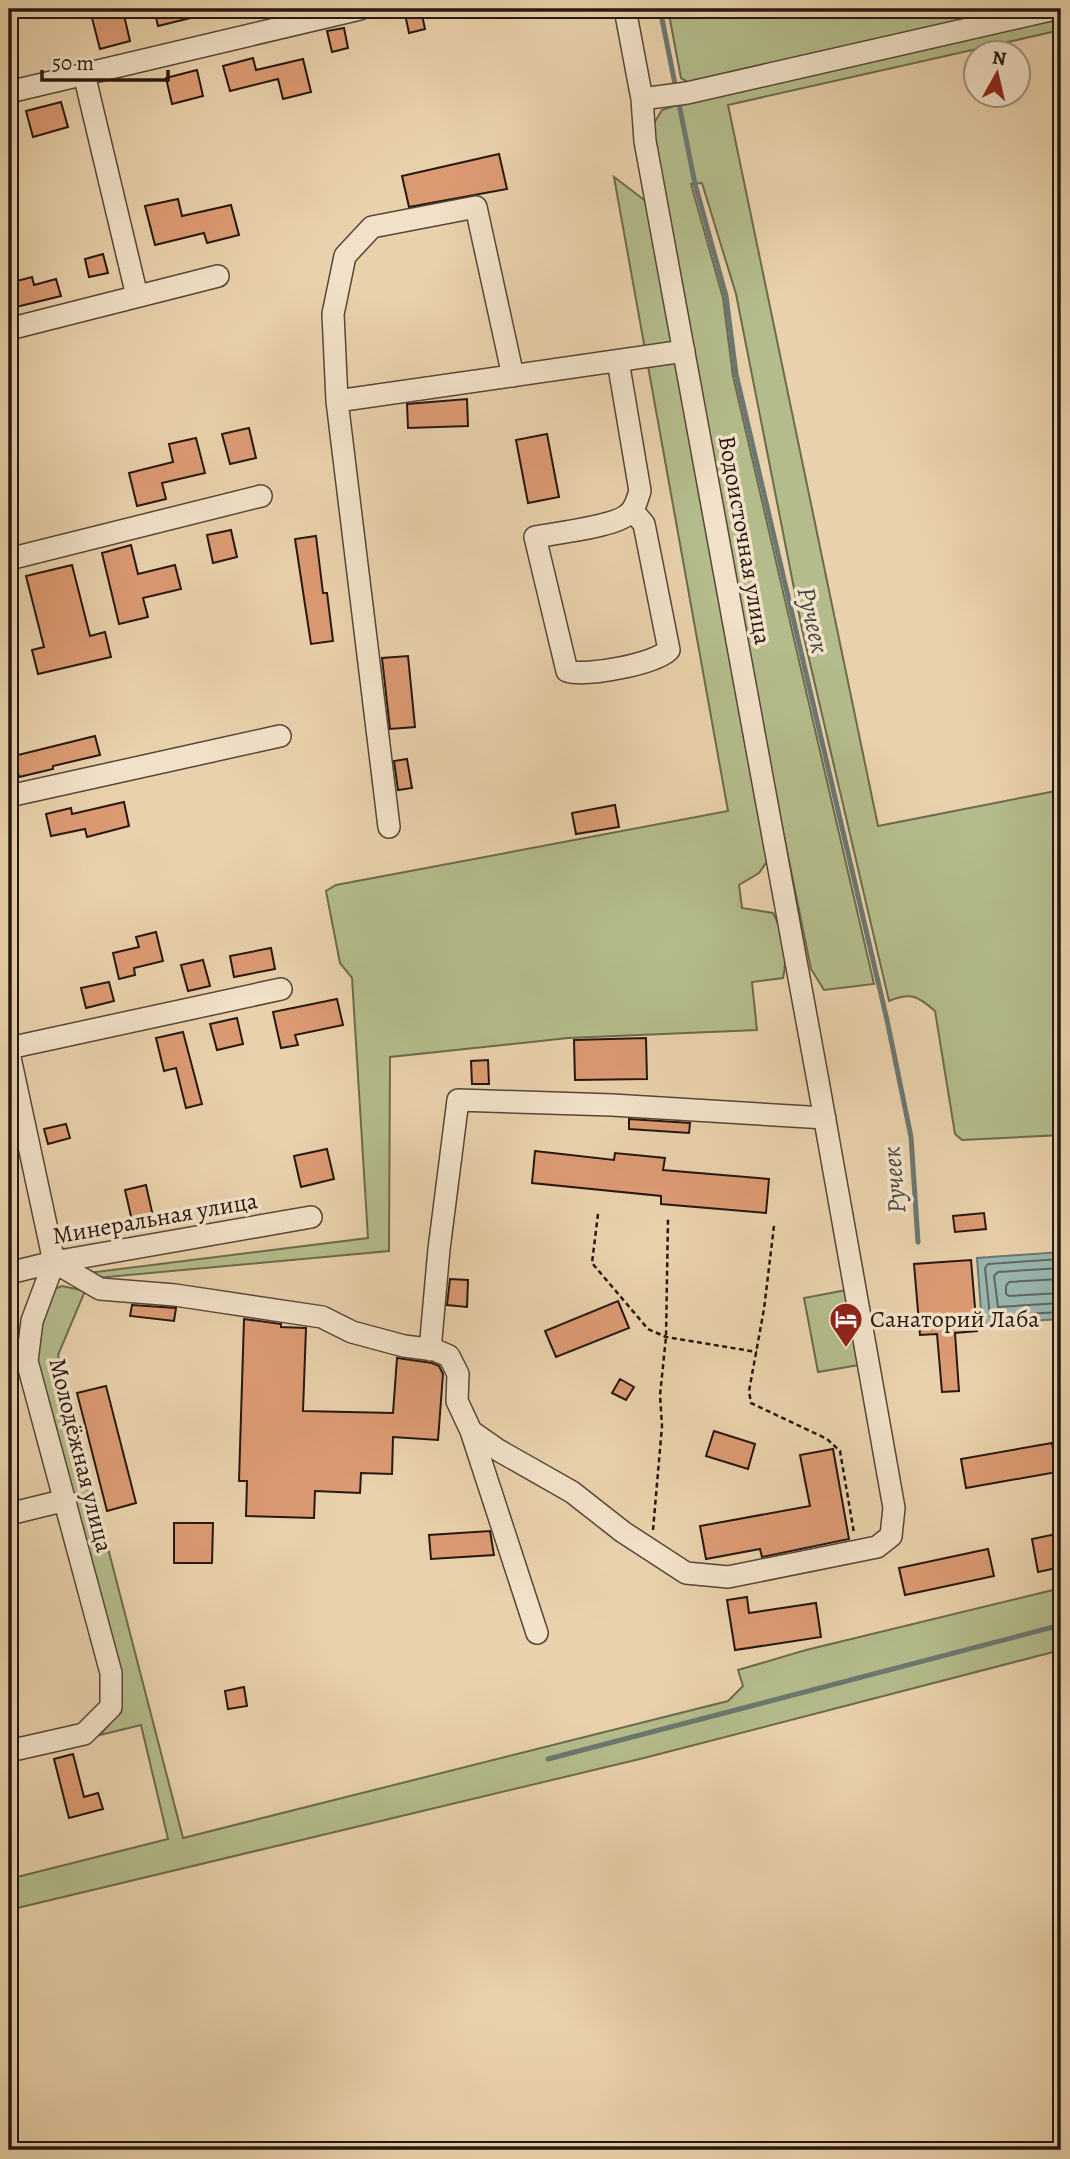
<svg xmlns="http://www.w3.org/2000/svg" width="1070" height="2159" font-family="Alegreya,serif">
	<rect width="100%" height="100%" fill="#e9d1ab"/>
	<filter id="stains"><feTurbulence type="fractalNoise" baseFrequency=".00286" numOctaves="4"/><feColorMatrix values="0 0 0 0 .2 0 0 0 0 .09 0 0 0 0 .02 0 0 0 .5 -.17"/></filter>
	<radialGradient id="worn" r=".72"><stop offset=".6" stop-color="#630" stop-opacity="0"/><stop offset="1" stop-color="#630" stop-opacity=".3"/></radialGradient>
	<path fill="#b4bc8b" stroke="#6d6a4e" stroke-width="2" d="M668 9H1026L693 85 681 78Z
		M1061 16V30L728 105 878 826 1061 790V1135L962 1140 955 1134 935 1011C918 996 911 992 889 1001L802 629 736 294 702 183 691 184 723 298 733 376 874 984 824 990 811 969 760 718 651 128 662 110 699 98Z
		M614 177 647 202 768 860 759 873 739 885 742 908 773 913C783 931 788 958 783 978L752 982 757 1030 568 1038 390 1057 389 1251 96 1278 88 1273 368 1238 352 978 340 963 326 891 336 885 728 811Z
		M62 1286 85 1291 58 1355 183 1838 728 1701 743 1686 738 1670 806 1650 1061 1588V1650L644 1758 9 1910V1879L168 1839 141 1725 100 1735 116 1716 35 1359 47 1292Z
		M852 1289 865 1364 818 1372 804 1298Z"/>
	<path fill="#99b6b0" stroke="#6b7770" stroke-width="2" d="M1061 1252V1319L982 1324 977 1258Z"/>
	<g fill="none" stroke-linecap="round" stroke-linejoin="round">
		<path stroke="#606760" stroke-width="2" d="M1061 1259 988 1264 985 1268 990 1316 1061 1312
			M1061 1268 998 1272 994 1276 998 1307 1061 1303
			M1061 1279 1009 1282 1006 1286V1294L1009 1296 1061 1293"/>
		<path stroke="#6b7770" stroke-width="5" d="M660 9 676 89
			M678 99 695 184 726 296 736 374 887 1020 911 1137 918 1242
			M548 1759 1061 1625"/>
	</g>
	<path fill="#dc9a73" stroke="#261811" stroke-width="2" d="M154 9H206L207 14 158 26Z
		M421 10 425 29 409 33 405 14Z
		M123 11 130 41 100 49 92 18Z
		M344 28 348 48 332 52 327 31Z
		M253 58 256 70 303 59 311 92 283 99 278 79 230 91 223 66Z
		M197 70 203 96 172 104 166 78Z
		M61 102 68 127 33 137 26 111Z
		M499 154 507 189 409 207 402 176Z
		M178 199 182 216 231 205 239 235 207 243 204 233 155 245 145 206Z
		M103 254 108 273 89 277 85 259Z
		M32 277 34 285 56 279 61 296 12 308 9 283Z
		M467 399 468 426 408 428 407 404Z
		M249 428 256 458 230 464 222 434Z
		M547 434 559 497 528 503 516 440Z
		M196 438 205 473 162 483 166 499 137 506 129 473 173 462 169 444Z
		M231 530 237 557 213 563 207 535Z
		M316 536 323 593H327L333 641 311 644 295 539Z
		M131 545 138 574 175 565 181 589 143 598 148 617 119 624 102 553Z
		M72 565 90 636 105 632 111 657 38 674 32 650 44 647 26 576Z
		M408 656 415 727 390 729 382 658Z
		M95 736 100 755 53 766V769L19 777 14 756Z
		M407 759 412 788 398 790 394 761Z
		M124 802 129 826 87 837 85 829 51 836 46 814 71 808 72 814Z
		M615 805 619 827 576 834 572 813Z
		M156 932 163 961 134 968 135 975 119 979 113 953 139 947 136 937Z
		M271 948 275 969 234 977 230 956Z
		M203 960 210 986 188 991 181 965Z
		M109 982 114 1001 86 1008 81 988Z
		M337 999 343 1025 295 1035 298 1045 281 1048 273 1012Z
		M237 1018 243 1044 217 1050 210 1024Z
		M183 1032 202 1104 186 1108 176 1068 164 1071 156 1038Z
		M646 1038 647 1079 575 1080 574 1040Z
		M488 1060 489 1084H472L471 1061Z
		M629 1119 690 1123 689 1133 629 1129Z
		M66 1124 70 1138 48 1144 44 1129Z
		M327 1149 334 1179 301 1187 294 1156Z
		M535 1151 614 1160 615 1153 665 1158 663 1170 769 1179 766 1213 661 1204V1196L532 1183Z
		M146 1185 154 1221 133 1225 125 1190Z
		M984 1213 986 1229 955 1232 953 1216Z
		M971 1260 977 1331 955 1333 959 1391 942 1392 937 1334 920 1335 914 1264Z
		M450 1279 468 1280 467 1307 447 1305Z
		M618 1301 629 1328 556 1357 545 1331Z
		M132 1305 176 1308 174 1321 130 1316Z
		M244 1319 281 1324V1327L306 1328 303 1411 393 1413 397 1358 432 1363 439 1366 443 1374 438 1440 393 1437 392 1474 361 1473 360 1493 315 1491 314 1518 246 1516 247 1481H239Z
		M620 1379 634 1387 626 1400 612 1393Z
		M106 1386 136 1503 107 1511 77 1393Z
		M714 1431 755 1444 748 1469 706 1456Z
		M1052 1443 1057 1472 966 1488 961 1459Z
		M833 1449 849 1539 762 1557 760 1549 706 1559 700 1526 810 1506 800 1455Z
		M174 1523H213L212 1563H174Z
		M490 1531 494 1555 431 1559 429 1535Z
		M1061 1533V1567L1038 1572 1032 1539Z
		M988 1549 994 1576 905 1595 899 1568Z
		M747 1597 749 1613 816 1603 821 1637 735 1650 727 1600Z
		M244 1687 247 1706 228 1709 225 1691Z
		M73 1754 84 1797 98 1793 103 1809 69 1818 54 1759Z"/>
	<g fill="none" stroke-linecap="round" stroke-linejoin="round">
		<defs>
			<path id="minor" d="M84 74 137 296
				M9 92 360 9
				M642 99 687 93 1055 9
				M9 329 218 276
				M618 361 640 491C637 499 636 509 627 515 612 527 556 533 535 537L567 671C586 677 655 664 669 650L644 524 632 510
				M337 401 684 351
				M9 559 261 496
				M9 796 280 736
				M389 827 337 401 333 314 345 256 372 227 476 207 513 376
				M9 1048 281 989
				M9 1053 54 1262 32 1321 27 1361 111 1673V1707L84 1734 9 1751
				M54 1262 100 1289 175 1295 322 1317 352 1332 404 1346 435 1350 449 1356 458 1374 457 1401 471 1431 498 1450 572 1492 623 1532 686 1573 728 1577 877 1547 891 1536 894 1508 818 1081 645 141 642 99 625 9
				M9 1273 54 1262 311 1217
				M430 1350 439 1249 458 1100 612 1105 825 1118
				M471 1431 537 1633
				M9 1514 66 1500"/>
		</defs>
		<use href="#minor" stroke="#574638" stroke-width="24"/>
		<path stroke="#261811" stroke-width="2.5" stroke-dasharray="5 3.5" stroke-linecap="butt" d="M598 1214 592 1263 648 1329 666 1337 757 1352
			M774 1226 764 1309 749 1391 751 1403 827 1439 840 1451 854 1533
			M653 1530 662 1426 660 1395 666 1337 668 1219"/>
		<use href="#minor" stroke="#f1e1c8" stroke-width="21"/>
	</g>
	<defs>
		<symbol id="hotel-pin" viewBox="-11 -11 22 30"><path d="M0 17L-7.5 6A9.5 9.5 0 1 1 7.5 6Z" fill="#8f2418" stroke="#f1e1c8"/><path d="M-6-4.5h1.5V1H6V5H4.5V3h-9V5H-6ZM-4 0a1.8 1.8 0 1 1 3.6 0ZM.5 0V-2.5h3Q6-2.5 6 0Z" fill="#fff"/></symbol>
	</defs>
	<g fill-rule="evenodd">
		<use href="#hotel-pin" x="827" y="1300" width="38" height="52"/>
	</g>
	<g text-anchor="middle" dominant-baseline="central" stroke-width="7" stroke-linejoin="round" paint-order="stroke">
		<g font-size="24" fill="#261811" stroke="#f1e1c8">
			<text transform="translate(745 540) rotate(80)">Водоисточная улица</text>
			<text transform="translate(155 1218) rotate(-10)">Минеральная улица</text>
			<text transform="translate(81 1455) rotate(76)">Молодёжная улица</text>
		</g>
		<g font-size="24" fill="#261811" stroke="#f1e1c8" text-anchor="start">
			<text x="870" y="1319">Санаторий Лаба</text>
		</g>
		<g font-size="26" font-style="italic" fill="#484741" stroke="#f1e1c8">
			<text transform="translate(813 620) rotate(77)">Ручеек</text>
			<text transform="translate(894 1180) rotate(-95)">Ручеек</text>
		</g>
	</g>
	<rect width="1070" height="2159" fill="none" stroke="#e9d1ab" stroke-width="35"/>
	<rect x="10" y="10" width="1049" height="2138" fill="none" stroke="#261811" stroke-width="3.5"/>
	<rect x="18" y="18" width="1035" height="2124" fill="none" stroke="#261811" stroke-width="2"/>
	<g transform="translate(997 74) rotate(8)"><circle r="33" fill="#f1e1c8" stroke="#a0917f" stroke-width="2"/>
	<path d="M0-5L12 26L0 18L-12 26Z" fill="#8f2418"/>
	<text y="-10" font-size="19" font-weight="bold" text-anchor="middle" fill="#261811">N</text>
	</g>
	<path d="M42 70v10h126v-10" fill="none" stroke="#261811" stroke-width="3.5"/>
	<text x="52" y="70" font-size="21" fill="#261811" stroke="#f1e1c8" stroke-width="5" paint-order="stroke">50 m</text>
	<rect width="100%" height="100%" filter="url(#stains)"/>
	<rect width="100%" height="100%" fill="url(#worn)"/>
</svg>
